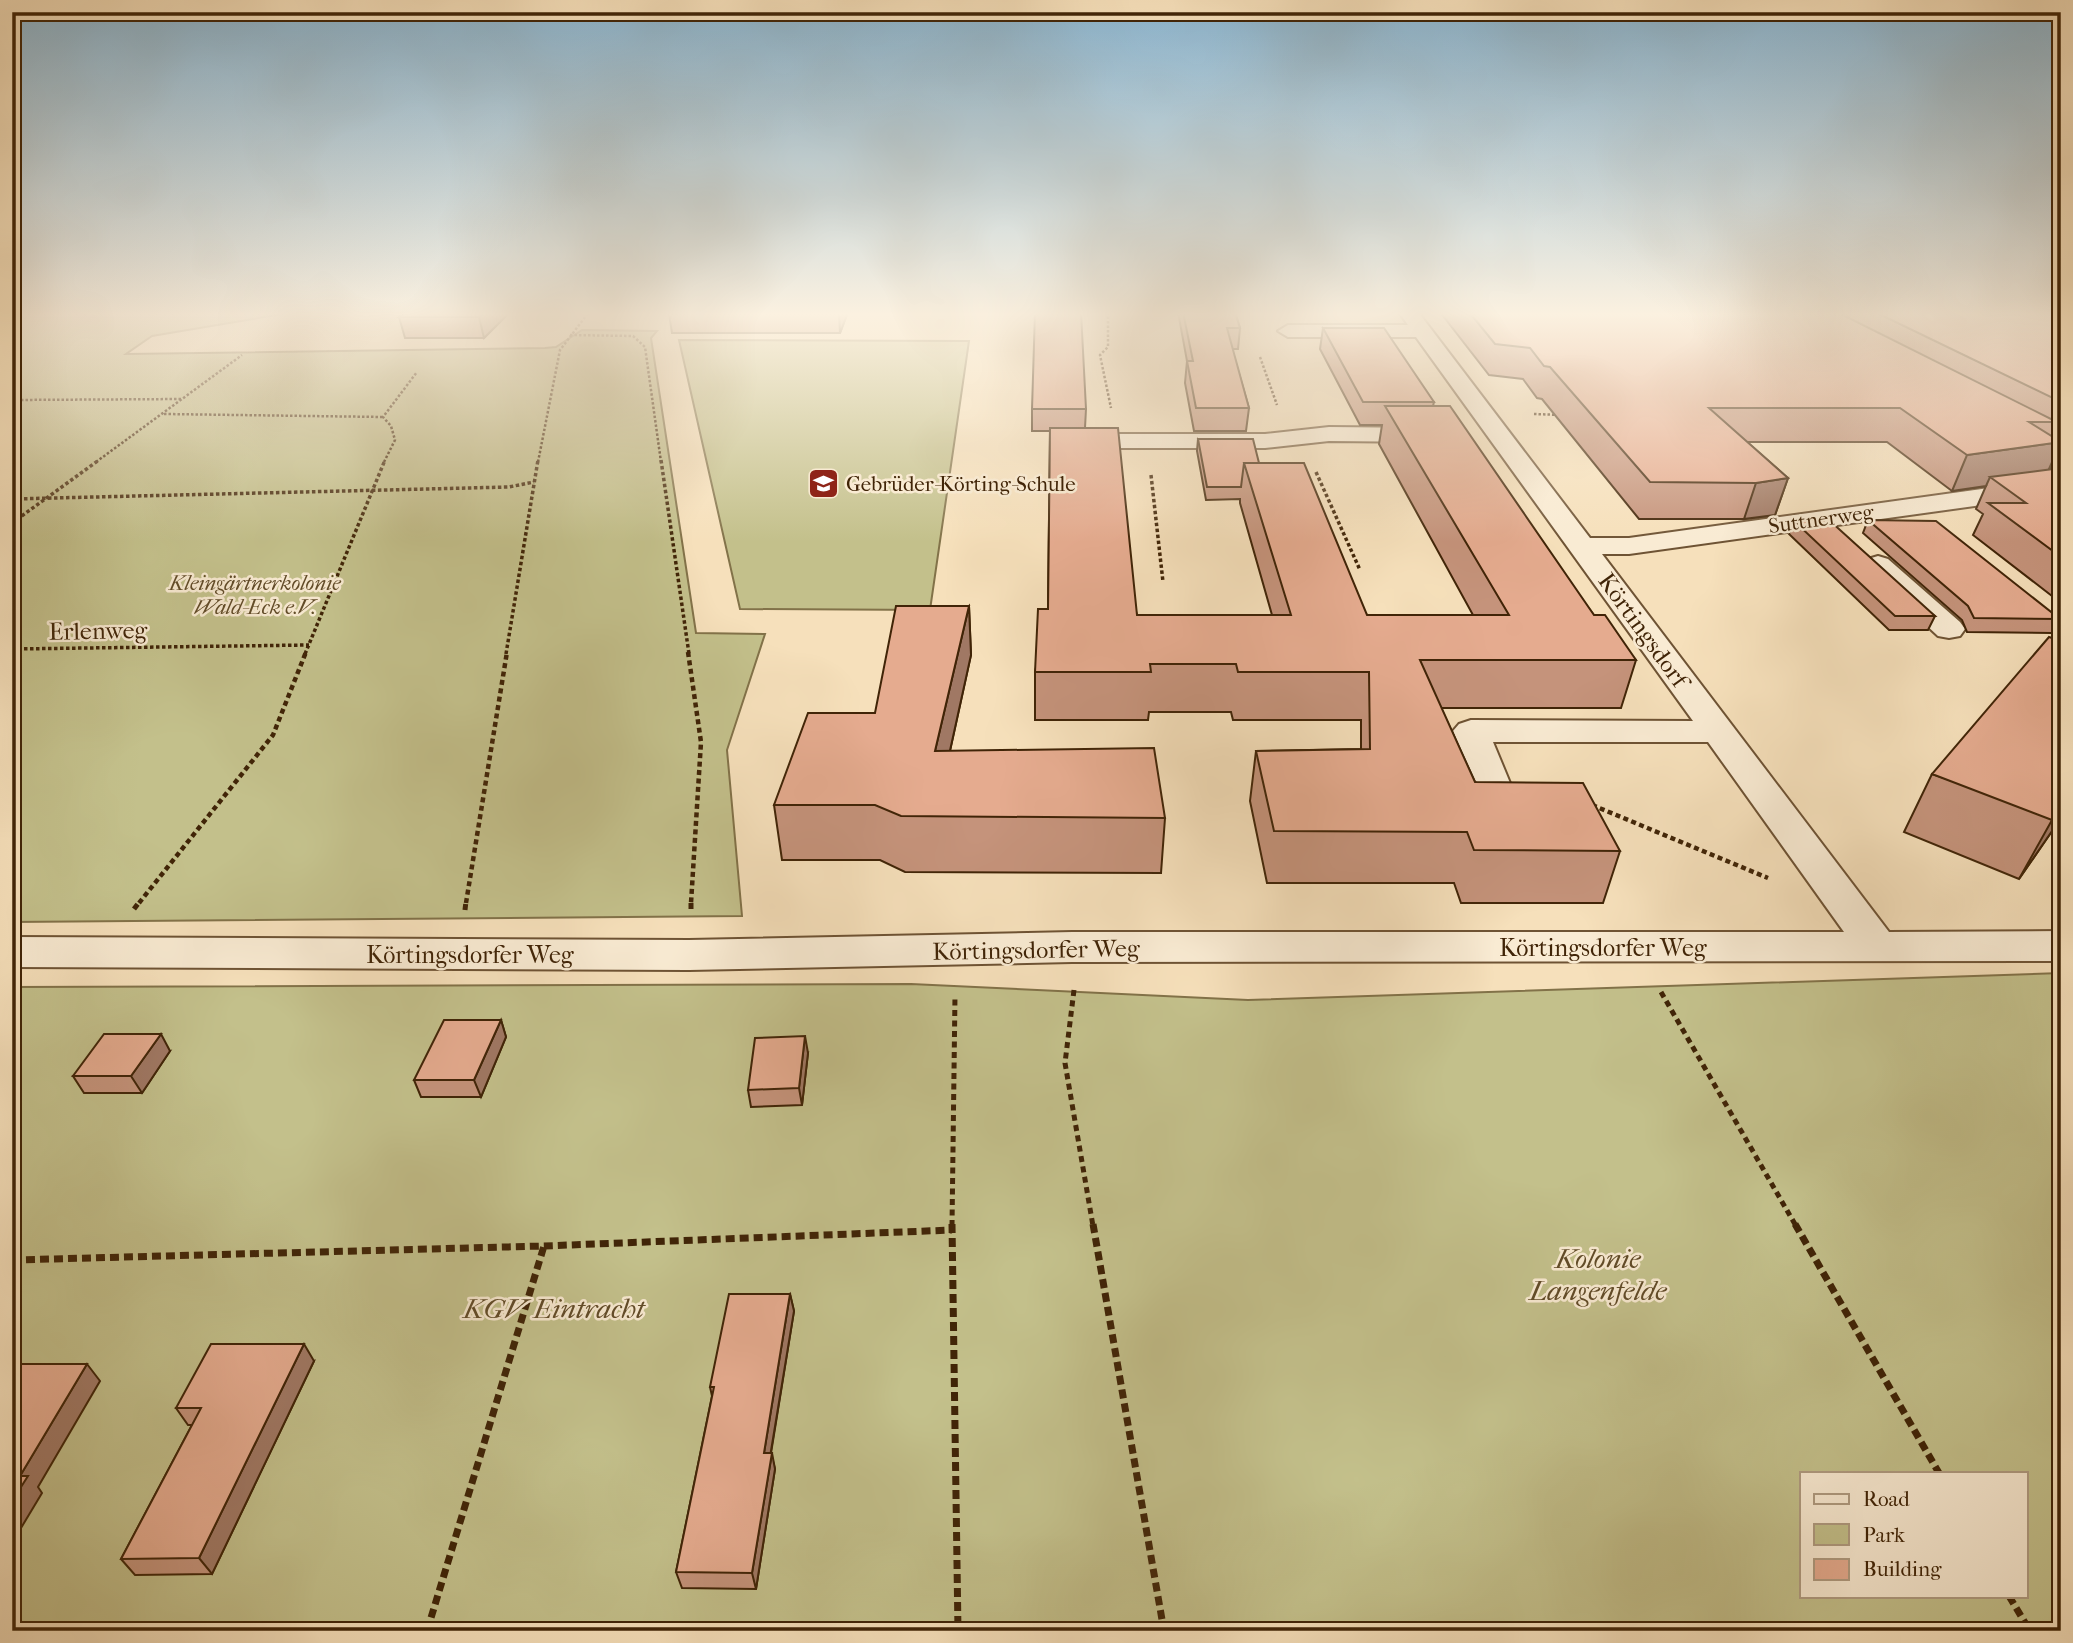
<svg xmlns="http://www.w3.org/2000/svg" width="2073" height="1643" font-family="'IM FELL French Canon',serif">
	<rect width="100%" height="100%" fill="#f6e0bb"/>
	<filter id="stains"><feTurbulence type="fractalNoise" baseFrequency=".00286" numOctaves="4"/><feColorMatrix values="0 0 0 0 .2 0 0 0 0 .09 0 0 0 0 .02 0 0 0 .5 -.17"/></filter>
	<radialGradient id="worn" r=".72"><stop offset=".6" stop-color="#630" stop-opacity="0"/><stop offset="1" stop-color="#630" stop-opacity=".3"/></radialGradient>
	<path fill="#c3c08b" stroke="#827249" stroke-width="2" fill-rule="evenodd" d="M12 312H294L152 336 126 354 545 348 556 347 582 330 657 331 651 338 696 633 765 634 727 750 742 916 12 922Z
		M679 340 969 341 930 610 740 609Z
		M2061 973V1631H12V987L911 984 1248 1000ZM1802 1473H2026V1596H1802Z"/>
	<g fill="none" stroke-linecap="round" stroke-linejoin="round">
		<defs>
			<path id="minor" d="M1399 312H1418L1590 538H1629L2061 478V494L1629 554H1602L1889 932 2061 931V961L1072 962 689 970 12 967V937L689 940 1072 932H1844L1708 742H1493L1510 783 1504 791 1491 794 1478 791 1453 731 1459 724 1471 720 1693 721 1416 337H1288L1278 331 1288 325H1408Z
				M1329 427 1432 428 1440 430 1444 435 1440 440 1432 442 1329 441 1265 448H1119L1111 446 1107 441 1111 436 1119 434H1265Z
				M1878 556 1888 559 1960 622 1965 629 1960 636 1949 638 1938 636 1868 571 1864 565 1868 559Z"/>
		</defs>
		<use href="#minor" stroke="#6e5334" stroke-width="4"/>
		<path stroke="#402407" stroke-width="2.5" stroke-dasharray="2.5 2" stroke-linecap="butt" d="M1108 312V347L1100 355 1111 408
			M570 335 633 336 645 347 661 462
			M1260 357 1277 405
			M12 400 183 399
			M164 414 383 417
			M1534 414 1560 415
			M96 462 242 355
			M384 462 395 440 391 426 383 417 417 372
			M538 462 560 350 589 312"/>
		<path stroke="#402407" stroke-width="3.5" stroke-dasharray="3.5 2.5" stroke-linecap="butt" d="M661 460 689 654
			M1316 472 1360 570
			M1151 475 1163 582
			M12 499 509 487 534 482
			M12 523 99 460
			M12 649 309 645
			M305 654 385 460
			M506 654 538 460"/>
		<path stroke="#402407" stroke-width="4.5" stroke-dasharray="5 3.5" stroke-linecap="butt" d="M688 652 701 742 691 903
			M1592 805 1768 878
			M139 903 273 735 306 652
			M466 903 507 652"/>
		<path stroke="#402407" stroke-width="5" stroke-dasharray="6 4.5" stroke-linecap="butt" d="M134 909 140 901
			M691 909V901
			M465 910 466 901
			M1074 990 1065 1063 1093 1226
			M1661 992 1796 1226
			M952 1226 955 995"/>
		<path stroke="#402407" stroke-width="7" stroke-dasharray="9 5" stroke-linecap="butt" d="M952 1224 958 1631
			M1093 1224 1164 1631
			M1795 1224 1939 1473
			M12 1260 544 1246 952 1230
			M2009 1596 2030 1631
			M427 1631 544 1246"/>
		<use href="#minor" fill="#f9ebd3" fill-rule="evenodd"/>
	</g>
	<path fill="#c5937b" stroke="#402407" stroke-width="2" d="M510 312 484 338H405L399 317Z
		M848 312 840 333H672L669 314Z
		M1178 312H1235L1240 328 1238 349H1232L1249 408 1246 431H1194L1185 383 1187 361Z
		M1440 312H2061V444L2049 469 2061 468V603L1973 535 1983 514 1976 509 1986 486 1952 491 1887 442H1747L1788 478 1775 515 1744 519H1639L1542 399 1537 398 1523 379 1489 375Z
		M1323 328 1434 402 1433 406 1594 615 1636 660 1621 708H1441L1475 782 1620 851 1603 903H1461L1454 883H1267L1250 801 1256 751 1361 749V720H1233L1231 712H1149L1148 720H1035V672L1048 609 1050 431H1032V409H1086L1085 428 1137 615H1272L1240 503V499L1206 500 1197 451 1198 439 1259 463 1367 615H1473L1379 444 1382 425H1360L1320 349Z
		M1868 520 2060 619 2052 633 1967 632 1962 620 1863 533Z
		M1794 521 1935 616 1928 630H1889L1789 534Z
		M969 606 971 655 950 751 1165 818 1161 873 905 872 880 860H782L774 805 875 713Z
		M1932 774 2061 818 2019 879 1904 832Z
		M501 1020 506 1037 481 1097H421L414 1080Z
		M170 1051 142 1093H84L73 1076Z
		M808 1053 802 1105 751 1107 748 1090Z
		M790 1294 794 1311 771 1453 775 1469 756 1589 682 1588 676 1572 712 1396 710 1387Z
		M314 1361 212 1574 135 1575 121 1559 192 1425H188L176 1408Z"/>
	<path fill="#a07864" stroke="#402407" stroke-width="2" d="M484 312H510L484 338 479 317Z
		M839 312H848L840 333 839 314Z
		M2061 442 2045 478 1990 477 1986 486 1952 491 1967 455Z
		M1788 478 1775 515 1744 519 1756 483Z
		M969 606 971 655 938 805 935 751Z
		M2061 808V818L2019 879 2052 820Z
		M501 1020 506 1037 481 1097 474 1080Z
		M161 1034 170 1051 142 1093 131 1076Z
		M805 1036 808 1053 802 1105 799 1088Z
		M790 1294 794 1311 768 1469 764 1453Z
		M304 1344 314 1361 212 1574 199 1558Z
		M87 1364 100 1381 38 1487 42 1493 12 1543V1501L20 1476Z
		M772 1453 775 1469 756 1589 752 1573Z"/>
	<path fill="#e5ab8f" stroke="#402407" stroke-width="2" d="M406 312H484L479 317H399Z
		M670 312H839V314H669Z
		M1035 312H1081L1086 409H1032Z
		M1183 312H1235L1240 328H1227L1249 408H1196L1187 361H1193Z
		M1469 312H1837L2057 422H2029L2061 442 1967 455 1900 408H1709L1788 478 1756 483 1650 482 1550 367 1544 366 1530 348 1495 344Z
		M1875 312H2061V402Z
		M1323 328H1384L1434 402H1363Z
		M1385 406H1450L1594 615H1605L1636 660H1420L1475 782 1583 783 1620 851 1474 850 1467 832 1274 831 1256 751 1370 749 1369 672H1238L1236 664H1150L1151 672H1035L1038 609H1048L1050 428H1118L1137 615H1291L1244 463H1304L1367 615H1509Z
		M1198 439H1253L1259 463H1244L1241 487H1207Z
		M2061 468V557L1988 503H2026L1990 477Z
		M1829 520 1935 616H1895L1794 521Z
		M1868 520 1936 521 2060 619 1974 618 1968 606Z
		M896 606H969L935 751 1154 748 1165 818 901 816 875 805H774L808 713H875Z
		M2049 637 2061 641V808L2052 820 1932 774Z
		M444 1020H501L474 1080H414Z
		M104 1034H161L131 1076H73Z
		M805 1036 799 1088 748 1090 755 1038Z
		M729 1294H790L764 1453H772L752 1573 676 1572 714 1387H710Z
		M211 1344H304L199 1558 121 1559 201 1408H176Z
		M20 1364H87L20 1476H28L12 1501V1376Z"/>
	<linearGradient id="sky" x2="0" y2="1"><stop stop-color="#8ab7d4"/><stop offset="0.58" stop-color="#fbf1e0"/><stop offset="1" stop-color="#fbf1e0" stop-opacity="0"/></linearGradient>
	<rect width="2073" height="542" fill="url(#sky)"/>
	<defs>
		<symbol id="school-square" viewBox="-11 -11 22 22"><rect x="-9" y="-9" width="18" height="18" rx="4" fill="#8f2418" stroke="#f9ebd3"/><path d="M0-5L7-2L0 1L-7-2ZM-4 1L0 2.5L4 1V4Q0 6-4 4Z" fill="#fff"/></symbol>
	</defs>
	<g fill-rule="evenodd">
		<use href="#school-square" x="806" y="466" width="35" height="35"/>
	</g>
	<g text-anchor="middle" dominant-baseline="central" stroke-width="5" stroke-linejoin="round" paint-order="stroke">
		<g font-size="21" fill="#402407" stroke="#f9ebd3" text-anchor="start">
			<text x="846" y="484">Gebrüder-Körting-Schule</text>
		</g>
		<g font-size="21" fill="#402407" stroke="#f9ebd3">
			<text transform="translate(1821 519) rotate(-8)">Suttnerweg</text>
		</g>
		<g font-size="21" font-style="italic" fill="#614b28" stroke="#f9ebd3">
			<text x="255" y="583">Kleingärtnerkolonie<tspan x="255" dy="24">Wald-Eck e.V.</tspan></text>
		</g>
		<g font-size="24" fill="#402407" stroke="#f9ebd3">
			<text transform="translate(1643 630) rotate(54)">Körtingsdorf</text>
			<text transform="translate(98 631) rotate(-1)">Erlenweg</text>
			<text x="1603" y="948">Körtingsdorfer Weg</text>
			<text transform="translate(1036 950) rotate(-1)">Körtingsdorfer Weg</text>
			<text x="470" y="955">Körtingsdorfer Weg</text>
		</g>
		<g font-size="28" font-style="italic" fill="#614b28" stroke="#f9ebd3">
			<text x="1598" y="1258">Kolonie<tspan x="1598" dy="32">Langenfelde</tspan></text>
			<text x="554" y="1308">KGV Eintracht</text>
		</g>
	</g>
	<rect width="2073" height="1643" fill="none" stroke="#f6e0bb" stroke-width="42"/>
	<rect x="14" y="14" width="2045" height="1615" fill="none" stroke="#402407" stroke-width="3.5"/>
	<rect x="21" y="21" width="2031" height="1601" fill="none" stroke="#402407" stroke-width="2"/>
	<rect x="1800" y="1472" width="228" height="126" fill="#f9ebd3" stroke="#af9b81" stroke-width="2"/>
	<rect x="1814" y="1494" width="35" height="10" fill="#f9ebd3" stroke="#af9b81" stroke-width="2"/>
	<text x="1863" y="1506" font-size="21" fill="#402407">Road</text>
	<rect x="1814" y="1524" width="35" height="21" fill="#c3c08b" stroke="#af9b81" stroke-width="2"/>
	<text x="1863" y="1542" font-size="21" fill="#402407">Park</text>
	<rect x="1814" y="1559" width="35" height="21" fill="#e5ab8f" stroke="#af9b81" stroke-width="2"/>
	<text x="1863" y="1576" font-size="21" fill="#402407">Building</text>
	<rect width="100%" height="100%" filter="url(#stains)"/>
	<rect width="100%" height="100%" fill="url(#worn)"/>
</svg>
